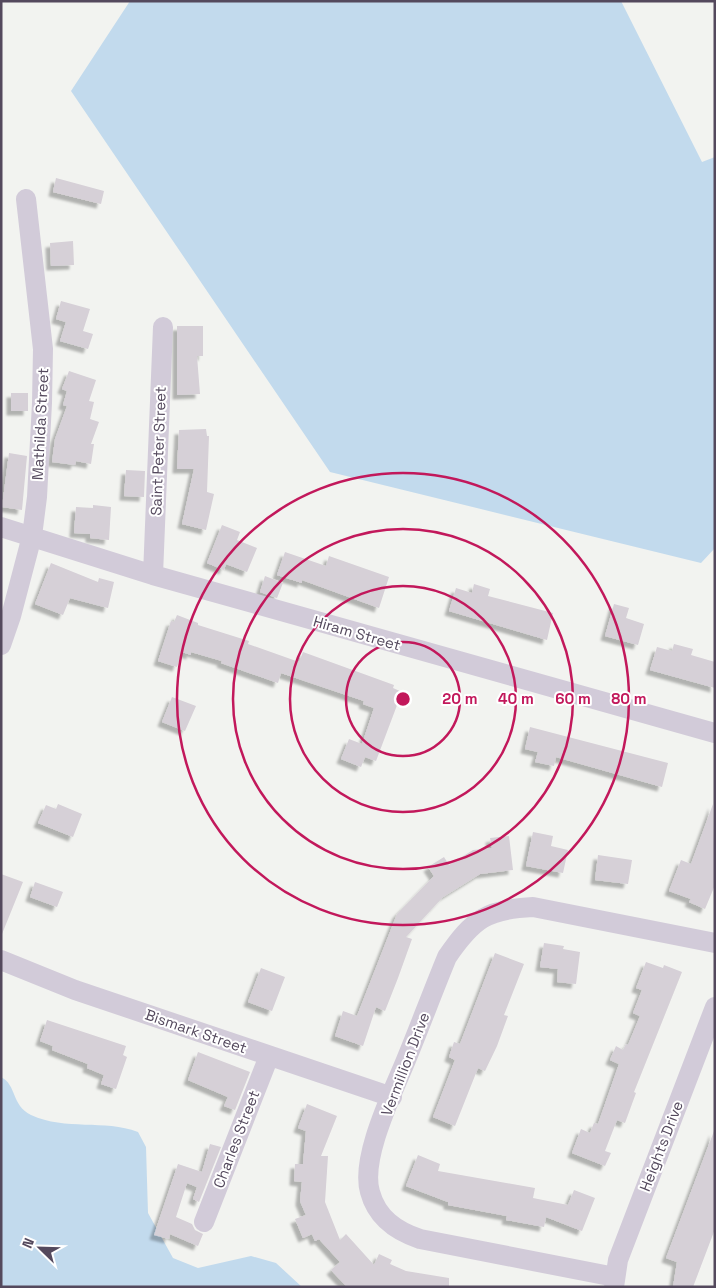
<svg xmlns="http://www.w3.org/2000/svg" width="716" height="1288" font-family="'Space Grotesk',sans-serif">
	<defs>
		<filter id="shadow"><feDropShadow dx="-4.5" dy="4.5" stdDeviation="1" flood-color="#0004"/></filter>
	</defs>
	<rect width="100%" height="100%" fill="#f2f3f0"/>
	<path fill="#c2daed" d="M130 1H621L702 162 715 157V548L701 563 330 472 71 91Z
		M1 1077C17 1085 11 1105 31 1115 66 1131 104 1119 138 1132L146 1147 148 1213 173 1258 198 1268 251 1256 276 1263 302 1287H1Z"/>
	<path fill="#d6d0d7" filter="url(#shadow)" d="M56 178 104 191 101 204 53 192Z
		M73 241 74 265 51 266 50 243Z
		M61 301 90 309 83 331 93 334 88 349 60 341 66 322 56 319Z
		M177 326H203V356H197L200 394 177 395Z
		M69 371 96 380 89 401 94 402 90 419 99 422 91 444H94L91 464 76 461 75 465 52 462 55 439 67 406 63 405 67 391 62 389Z
		M11 393H28V411H11Z
		M206 429 207 436H209L207 492 214 494 206 530 182 524 194 469H177L179 430Z
		M9 453 27 456 22 510 2 507Z
		M126 470 145 471 144 497 124 496Z
		M93 505 111 507 109 540 90 538V534L74 533 76 507 93 508Z
		M222 525 240 532 237 540 257 548 247 572 226 564 224 570 207 563Z
		M285 552 326 566 329 556 389 577 379 608 302 580V583L277 575Z
		M51 563 98 582 99 578 114 582 108 608 70 598 63 615 35 604Z
		M265 576 283 583 277 598 260 592Z
		M474 584 490 589 488 596 553 613 547 640 449 611 456 588 472 593Z
		M614 604 629 608 626 618 644 624 638 645 605 636Z
		M177 615 198 623V625L249 641 248 644 299 662 303 652 394 685 393 688 402 692 376 761 365 757 361 767 341 759 349 739 362 744 374 708 363 704 364 701 281 673 278 683 221 663 222 661 191 652V655L182 652 177 667 158 661 171 621 174 622Z
		M674 644 693 649 691 655 715 662V688L650 670 657 647 672 651Z
		M172 697 196 706 185 731 162 722Z
		M530 727 668 763 662 787 556 757 554 766 535 762 538 752 525 749Z
		M58 804 82 814 73 837 38 823 46 805 56 809Z
		M713 804 715 885 705 909 689 902 691 899 669 891 681 860 691 864Z
		M533 832 553 836 551 846 568 850 563 873 526 866Z
		M509 836 513 870 480 874 443 897 406 937 412 939 398 978 385 1011 376 1007 363 1046 335 1036 343 1011 357 1016 397 914 434 876 428 867 444 857 449 865 473 850 492 848 490 838Z
		M598 855 632 860 628 884 595 880Z
		M1 874 23 882 2 934H1Z
		M35 882 63 892 57 907 30 897Z
		M544 943 564 946 563 949 580 952 576 984 557 982 558 969 540 967Z
		M495 953 524 964 504 1015 508 1016 497 1046 485 1071 478 1068 455 1126 433 1117 455 1060 449 1057 454 1042 460 1044Z
		M646 962 663 968 664 965 682 972 634 1092 636 1093 625 1123 617 1120 605 1151 611 1153 605 1166 572 1153 581 1129 590 1133 594 1123 598 1124 619 1064 610 1060 616 1046 623 1050 626 1044 628 1045 640 1016 633 1013 642 990 636 988Z
		M261 968 285 977 272 1011 248 1002Z
		M47 1020 126 1046 123 1055 127 1057 116 1089 101 1084 104 1075 87 1068 88 1064 52 1050 53 1046 40 1041Z
		M198 1052 250 1072 235 1110 224 1106 228 1097 188 1080Z
		M307 1104 337 1116 321 1156H328L325 1202 340 1240 346 1234 374 1265 379 1254 392 1260 390 1264 406 1271 449 1278V1287H347L331 1270 340 1262 319 1239 315 1241 312 1234 303 1238 295 1219 306 1215 300 1201 302 1182 294 1181 295 1164H303L306 1131 298 1128Z
		M714 1131 715 1229 693 1287H673L677 1262 666 1258Z
		M210 1144 221 1147 199 1202 193 1199 197 1187 187 1183 176 1217 192 1224 195 1230 203 1234 198 1246 170 1234 169 1239 154 1235 178 1164 202 1172Z
		M418 1155 440 1164 438 1171 535 1188 533 1198 568 1205 574 1190 595 1198 582 1231 546 1217 544 1227 506 1220 507 1216 448 1205V1202L406 1186Z"/>
	<g fill="none" stroke-linecap="round" stroke-linejoin="round">
		<path stroke="#d2cbd9" stroke-width="20" d="M1 527 153 575 715 733
			M153 575 163 327
			M1 645 11 616 32 536 37 497 42 403 43 349 26 199
			M1 960 75 990 392 1097
			M204 1222 269 1056
			M615 1277 420 1239C396 1231 377 1218 370 1192 360 1158 393 1092 406 1060 420 1026 433 991 447 957 473 919 487 909 533 907L715 943
			M614 1287 618 1260 715 1007"/>
	</g>
	<g fill="none" stroke="#c2185b" stroke-width="2.5">
		<circle cx="403" cy="699" r="57"/>
		<circle cx="403" cy="699" r="113"/>
		<circle cx="403" cy="699" r="170"/>
		<circle cx="403" cy="699" r="226"/>
	</g>
	<g text-anchor="middle" dominant-baseline="central" stroke-width="4" stroke-linejoin="round" paint-order="stroke">
		<g font-size="15" fill="#54495d" stroke="#fff">
			<text transform="translate(40 424) rotate(-87)">Mathilda Street</text>
			<text transform="translate(158 451) rotate(-88)">Saint Peter Street</text>
			<text transform="translate(357 633) rotate(16)">Hiram Street</text>
			<text transform="translate(196 1031) rotate(19)">Bismark Street</text>
			<text transform="translate(405 1064) rotate(-69)">Vermillion Drive</text>
			<text transform="translate(236 1139) rotate(-69)">Charles Street</text>
			<text transform="translate(661 1146) rotate(-69)">Heights Drive</text>
		</g>
	</g>
	<circle cx="403" cy="699" r="8" fill="#c2185b" stroke="#fff" stroke-width="2.5"/>
	<g font-size="15" text-anchor="middle" font-weight="bold" fill="#c2185b" stroke="#fff" stroke-width="4" stroke-linejoin="round" paint-order="stroke">
		<text x="460" y="704">20 m</text>
		<text x="516" y="704">40 m</text>
		<text x="573" y="704">60 m</text>
		<text x="629" y="704">80 m</text>
	</g>
	<rect width="716" height="1288" fill="none" stroke="#54495d" stroke-width="5"/>
	<g transform="translate(40 1248) rotate(293)" stroke="#ffffff" stroke-width="4" paint-order="stroke">
	<path d="M0-4L9 19L0 12L-9 19Z" fill="#54495d"/>
	<text y="-8" font-size="14" font-weight="bold" text-anchor="middle" fill="#54495d">N</text>
	</g>
</svg>
